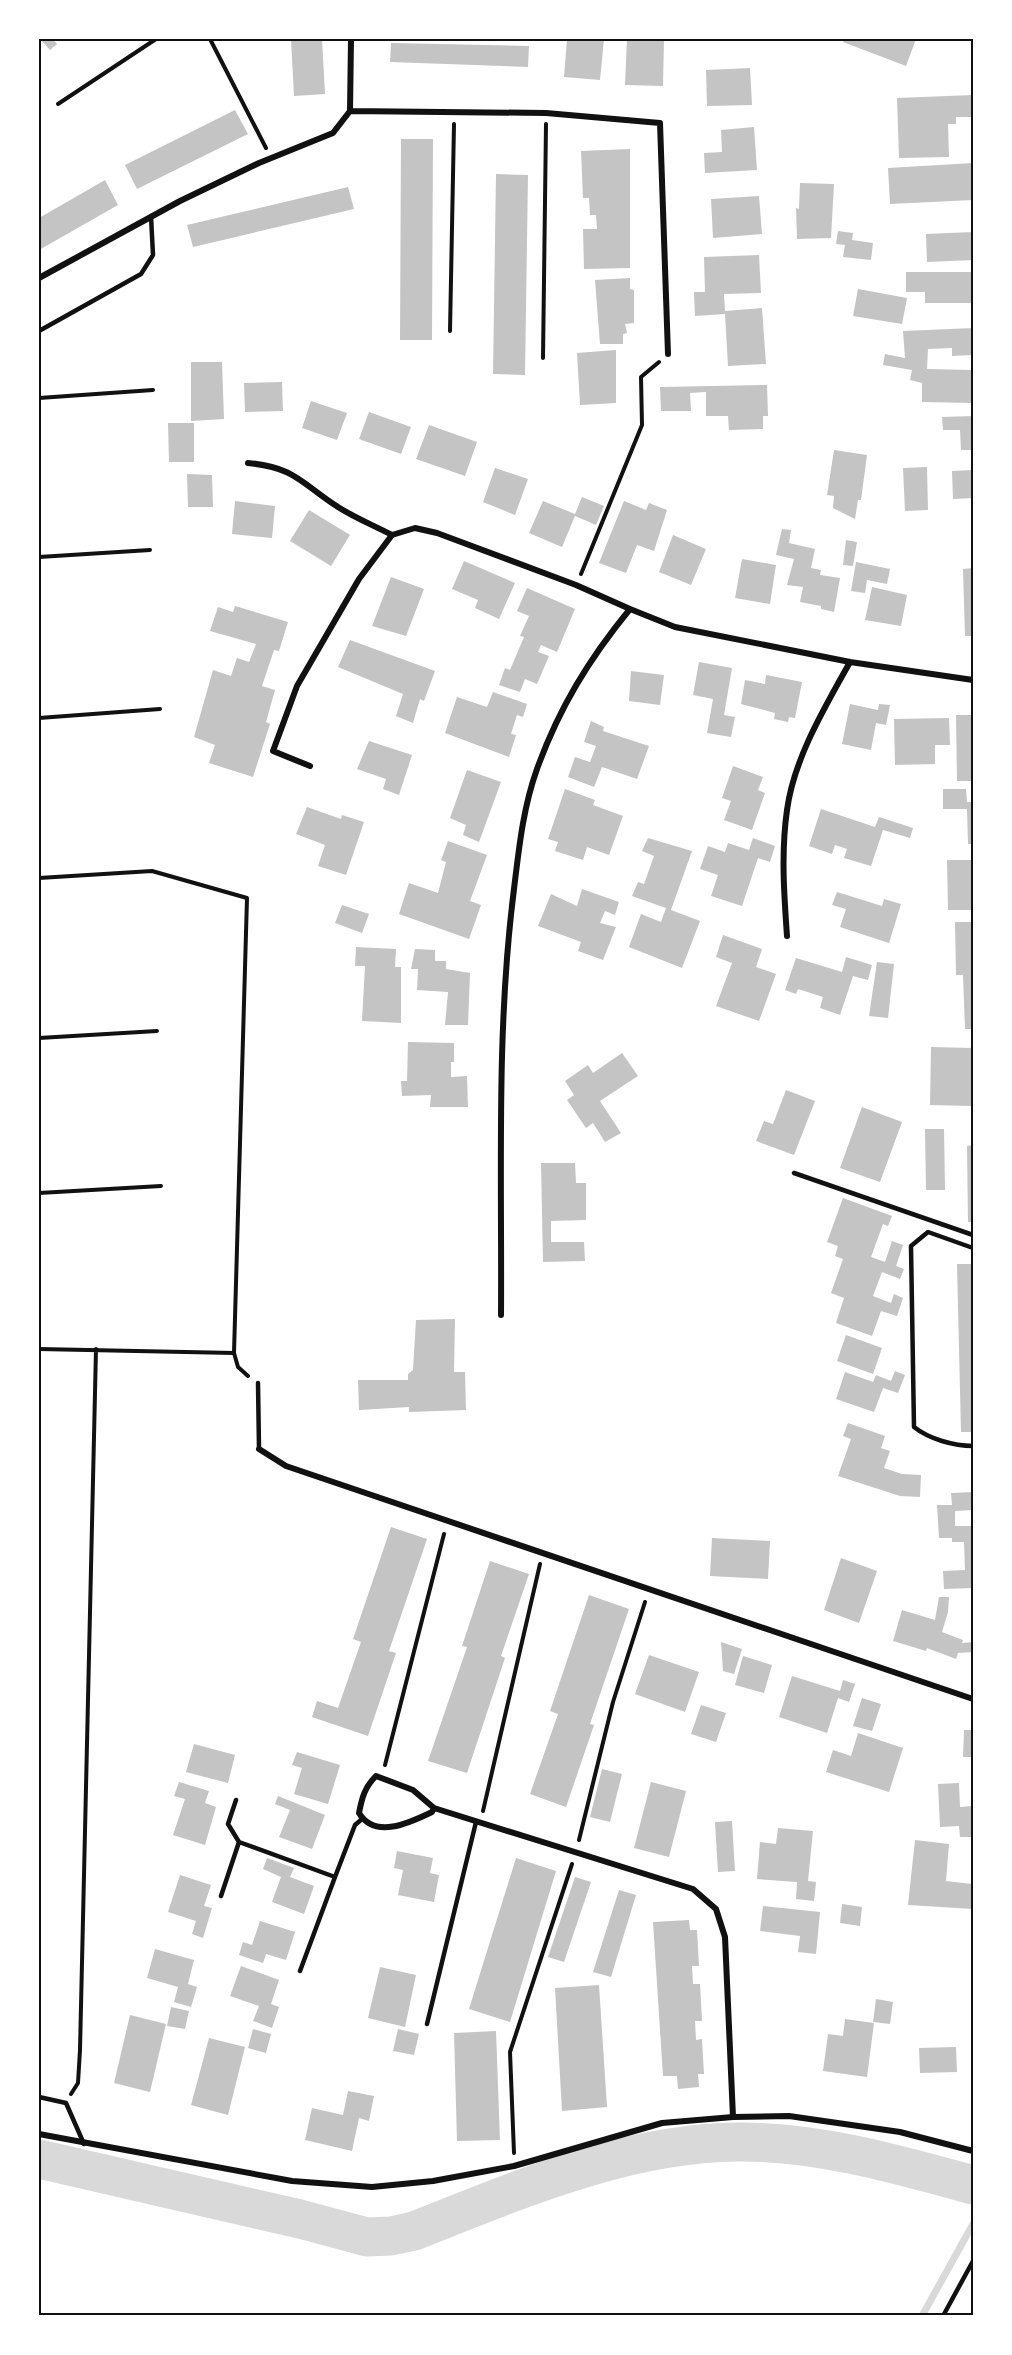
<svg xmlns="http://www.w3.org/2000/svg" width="1012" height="2355" font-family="Quicksand,sans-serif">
	<rect width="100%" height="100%" fill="#fff"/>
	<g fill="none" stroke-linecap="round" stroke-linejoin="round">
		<path stroke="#d9d9d9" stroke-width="7" d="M922 2316 973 2224"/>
		<path stroke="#d9d9d9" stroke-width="39" d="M39 2159 300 2219 367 2237 391 2236 414 2231C516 2191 625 2143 737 2142 816 2141 897 2164 973 2185"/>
	</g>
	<path fill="#c4c4c4" d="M40 39H53L57 44 50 50Z
		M291 39H322L325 94 294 96Z
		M567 39H604L600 80 564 77Z
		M627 39H664L663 86 625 85Z
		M844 39H916L906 66 843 42Z
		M391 43 529 46 528 67 390 62Z
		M750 68 752 105 707 106 706 70Z
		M973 95V117H956V124H948L949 157 899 158 897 98Z
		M235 110 248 134 137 189 125 165Z
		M754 127 757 170 705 173 704 153 722 152 721 130Z
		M401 139H433L432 340H400Z
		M630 149V268L584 269 583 229H597L596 215H590L589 198H583L581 151Z
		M973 163V200L890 204 888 168Z
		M496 174 528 175 525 375 493 374Z
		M105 180 118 205 39 250V218Z
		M800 183 834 184 831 238 797 239 796 208 799 209Z
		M348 187 354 209 193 247 187 225Z
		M759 196 762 234 713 238 711 199Z
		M838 231 853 233 852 240 873 243 871 260 843 257 845 245 836 244Z
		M973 232V260L927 262 926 234Z
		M759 255 761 293 724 294 725 311 762 308 766 364 728 366 725 314 695 316 694 292H705L704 257Z
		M906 272H973V303H925V292H906Z
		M630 278V289L634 290V323L625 324 627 333 623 334V344H600L595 280Z
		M858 289 907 298 902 324 853 316Z
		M973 328V355L952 356V348L928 349 927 369 973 370V403L922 402V383L910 380 912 370 883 365 885 354 905 358 903 331Z
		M616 350V403L580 405 577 353Z
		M191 362H222L224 419 191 421Z
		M282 382 283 411 245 412 244 383Z
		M767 385 768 416H763V429L729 430 728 416H706V392L690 393 691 411H661L660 387Z
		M311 401 347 413 337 440 302 428Z
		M369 412 411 427 401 454 359 439Z
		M973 416V450H961L960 430H943L942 417Z
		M168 423H194V462H169Z
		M429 425 477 442 465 476 416 459Z
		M834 450 867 455 861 500H858L855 519 833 508 834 496 827 495Z
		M927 467 928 510 905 511 903 468Z
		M495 468 528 479 515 515 483 502Z
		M973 470V498L953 499 952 471Z
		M187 474 212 475 213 507H188Z
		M582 497 604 506 596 525 575 516 562 547 529 533 543 501 575 514Z
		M235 501 275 506 272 538 232 534Z
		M624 501 646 510 649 503 667 510 654 551 637 545 626 573 599 563Z
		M309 510 350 535 331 566 290 541Z
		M782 529 791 530 789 543 815 549 811 568 821 570 820 575 840 578 834 612 821 609V606L800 602 803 587 787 585 794 559 776 555Z
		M673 535 706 549 691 585 659 572Z
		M846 540 857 542 853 566 843 565Z
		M742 559 776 565 770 604 735 598Z
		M464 561 515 583 499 619 475 608 478 600 452 589Z
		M856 562 890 569 887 584 867 580 865 593 851 591Z
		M973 568V636H965L963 569Z
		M391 577 424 589 406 636 372 626Z
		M872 587 907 595 901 626 865 620Z
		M527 588 575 609 557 652 541 645 538 652 549 656 537 684 525 679 520 692 499 685 505 668 510 670 524 637 520 636 529 616 517 611Z
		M235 606 288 622 279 651 274 650 262 686 275 690 266 722 270 724 253 777 209 763 215 745 194 737 213 670 231 676 237 658 249 662 256 644 210 631 218 607 233 612Z
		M350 640 435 671 424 701 420 699 413 723 396 716 403 694 338 667Z
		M699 662 732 668 724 715 735 717 731 737 707 733 713 699 693 695Z
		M631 671 664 675 660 705 629 701Z
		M766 675 802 682 795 718 789 717 788 722 774 719 775 713 741 704 745 680 765 684Z
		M493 692 527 704 523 717 517 715 511 734 516 735 509 757 445 733 457 697 487 707Z
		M850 704 878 710 879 704 890 705 886 725 876 723 871 750 842 744Z
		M956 715H973V781H957Z
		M949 718 950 745H935V764L895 765 894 719Z
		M591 721 604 727 603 731 649 746 637 779 602 767 594 787 568 777 575 757 590 762 596 746 584 742Z
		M369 741 412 755 399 795 383 789 386 779 357 769Z
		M733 766 763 777 758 790 765 793 752 830 724 820 731 801 722 798Z
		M467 770 501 782 479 842 463 835 466 825 450 818Z
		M565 789 595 800 593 805 623 816 609 855 587 847 583 860 555 851 558 842 548 839Z
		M943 789H966L967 802H973V844H968L967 809H943Z
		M307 807 341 819 342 815 364 822 346 875 318 866 325 845 296 834Z
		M821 809 875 827 879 817 913 828 910 838 883 830 871 866 844 858 847 849 835 845 832 854 809 846Z
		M648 838 692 851 671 910 700 921 682 968 629 947 641 914 661 922 666 908 632 896 638 882 644 884 654 856 642 851Z
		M753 838 775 846 770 862 758 858 742 906 711 896 718 875 700 869 708 846 725 852 728 843 749 850Z
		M448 841 487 855 470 901 481 905 469 939 399 914 409 883 438 893 446 862 441 860Z
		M947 860H973V910H948Z
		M582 889 619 902 615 915 605 911 600 923 616 927 603 960 578 951 581 942 538 926 551 894 577 906Z
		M837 892 882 906 884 899 901 904 889 943 840 927 846 909 832 905Z
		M342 905 369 914 362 933 335 923Z
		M955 922H973V1029H965L963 975H956Z
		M723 935 762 949 756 967 776 974 759 1021 716 1006 732 963 716 957Z
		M356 947 396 949 395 967H401V1023L362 1021 365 966H355Z
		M415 949 435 950V961H446V969L470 973 468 1025H445L448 992 417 990 418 969H411Z
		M846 957 872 965 868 980 853 976 840 1015 820 1008 823 997 798 989 796 994 785 990 796 958 842 972Z
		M877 962 894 964 888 1018 869 1016Z
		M408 1042 454 1043V1062H451V1077L467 1076 468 1107H430L431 1095 402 1096 401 1081H407Z
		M931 1047 973 1048V1106L930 1105Z
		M622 1053 638 1076 600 1101 621 1133 605 1142 593 1123 586 1128 567 1100 574 1095 565 1081 588 1065 593 1073Z
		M786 1090 815 1101 794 1155 756 1141 764 1121 773 1124Z
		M862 1107 902 1122 880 1182 840 1168Z
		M925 1129H944L945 1190H926Z
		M973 1145V1222H968L967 1146Z
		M541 1163H575L576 1183H586V1220L551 1221V1242H584L585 1261 543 1262Z
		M843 1198 892 1216 888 1226 883 1224 871 1257 885 1262 892 1241 903 1245 896 1266 904 1269 900 1279 882 1272 873 1296 891 1303 894 1294 903 1298 897 1316 881 1311 872 1336 836 1323 844 1298 831 1293 843 1259 835 1256 838 1246 827 1242Z
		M957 1264H973V1432H961Z
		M455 1319 454 1372H465L466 1410 409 1412V1407L359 1410 358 1380H408V1374L413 1370 416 1320Z
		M846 1335 882 1348 873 1374 837 1361Z
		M895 1371 905 1375 898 1393 883 1388 874 1412 836 1399 845 1372 873 1382 876 1375 891 1381Z
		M848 1423 885 1436 881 1448 890 1451 884 1468 902 1474 921 1475 920 1497 900 1496 838 1476 851 1439 843 1436Z
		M973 1492V1510L955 1511V1526H973V1588L944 1589 943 1571 965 1570 964 1542H952V1538H939L937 1505H952L951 1493Z
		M391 1527 427 1539 389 1651 396 1653 368 1736 312 1717 317 1701 338 1708 361 1642 353 1639Z
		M712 1538 770 1541 768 1579 710 1576Z
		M841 1558 877 1571 859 1623 824 1610Z
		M490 1561 529 1574 501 1656 505 1658 467 1773 428 1761 467 1647 462 1646Z
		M589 1595 629 1609 590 1724 594 1725 566 1807 530 1794 558 1714 550 1711Z
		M939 1597H949L948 1612 942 1632 963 1640 962 1643 973 1642V1652L958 1653 956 1659 927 1648 926 1651 893 1641 902 1610 935 1620Z
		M721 1642 742 1649 734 1674 723 1671Z
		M649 1655 699 1672 685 1712 635 1694Z
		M743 1656 772 1665 764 1693 735 1685Z
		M792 1676 840 1691 843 1680 855 1684 849 1702 838 1698 827 1733 779 1717Z
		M862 1698 881 1704 872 1731 853 1726Z
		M701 1705 726 1713 716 1742 691 1734Z
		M964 1730H973V1757H963Z
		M858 1733 903 1748 889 1792 826 1772 833 1750 851 1756Z
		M194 1744 235 1755 228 1783 186 1772Z
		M297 1752 340 1765 328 1804 294 1794 302 1768 292 1765Z
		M602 1769 622 1774 610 1822 590 1817Z
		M179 1782 209 1791 205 1803 216 1807 205 1845 173 1835 185 1799 174 1796Z
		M651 1782 686 1791 669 1857 634 1848Z
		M959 1783 960 1807 973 1806V1837H960L959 1826 940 1827 938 1784Z
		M278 1796 325 1815 312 1849 279 1837 290 1810 275 1804Z
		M732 1821 735 1871 718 1872 715 1822Z
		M778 1828 813 1831 808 1881 816 1882 814 1901 796 1899 797 1882 757 1879 760 1842 776 1844Z
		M915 1840 949 1844 946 1881 972 1884 973 1909 908 1905Z
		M397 1851 433 1858 430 1873 439 1875 434 1902 398 1895 403 1870 394 1868Z
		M267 1858 294 1868 290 1877 314 1886 304 1914 272 1902 281 1877 263 1869Z
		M516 1858 556 1871 510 2022 469 2009Z
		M180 1875 211 1885 204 1906 212 1908 203 1938 192 1934 196 1921 168 1912Z
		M575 1877 591 1882 564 1962 548 1957Z
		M619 1890 636 1895 611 1977 593 1972Z
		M842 1904 862 1907 860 1926 840 1923Z
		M763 1906 820 1912 816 1954 798 1952 800 1936 760 1931Z
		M689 1920 690 1930H697L699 1966H692L693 1984H700L702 2021H695L696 2040 702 2039 704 2074H698L699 2087 678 2089 677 2076H663L653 1922Z
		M260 1921 295 1932 286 1960 266 1954 263 1963 239 1955 243 1942 252 1945Z
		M155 1949 194 1960 188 1984 197 1987 191 2007 174 2002 178 1987 147 1978Z
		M241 1966 279 1980 271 2004 279 2007 272 2028 253 2021 259 2006 230 1996Z
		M380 1967 416 1975 405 2027 368 2018Z
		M599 1985 607 2107 562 2111 555 1988Z
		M876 1999 893 2002 890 2024 873 2022Z
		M171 2007 189 2011 185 2029 167 2026Z
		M130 2015 166 2024 150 2092 114 2083Z
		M845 2019 874 2023 867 2077 823 2071 828 2034 843 2036Z
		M253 2029 271 2034 266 2053 248 2048Z
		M398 2029 419 2034 414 2055 393 2051Z
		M496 2031 500 2140 457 2141 454 2033Z
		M209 2038 245 2047 228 2115 191 2105Z
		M956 2047 957 2072 920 2073 919 2048Z
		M348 2091 374 2096 369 2121 359 2118 352 2151 305 2140 312 2108 343 2115Z"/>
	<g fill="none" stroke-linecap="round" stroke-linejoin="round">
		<path stroke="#111" stroke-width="4" d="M210 39 266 148
			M58 104 156 39
			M450 331 454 124
			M543 358 546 124
			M39 398 153 390
			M39 557 150 550
			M581 574 642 425 641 377 659 362
			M39 718 160 709
			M39 878 152 871 247 898 234 1353
			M39 1038 157 1031
			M39 1193 161 1186
			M39 1349 234 1353 238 1367 248 1376
			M385 1765 444 1534
			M483 1811 540 1564
			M579 1840 613 1702 645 1602
			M71 2094 78 2083 80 2050 96 1349
			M514 2153 510 2052 572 1864"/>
		<path stroke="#111" stroke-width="4.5" d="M39 331 141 274 153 255 151 216
			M794 1173 973 1235
			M973 1248 928 1232 911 1246 914 1427C929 1439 954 1446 973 1446
			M258 1383 259 1449
			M236 1800 228 1824 239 1842
			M221 1896 239 1842 335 1877 355 1825 362 1819
			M300 1971 335 1877
			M427 2024 476 1822
			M39 2097 66 2103 84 2144
			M943 2316 973 2261"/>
		<path stroke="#111" stroke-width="6" d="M350 111 546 113 660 123 668 354
			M39 278 180 201 259 163 333 133 350 111 351 39
			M248 463C295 467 302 484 338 507 355 518 375 526 392 535
			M310 766 273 751 297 686 359 579 392 535 415 528 437 533 576 585 630 609
			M787 936C784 894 781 852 787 810 794 758 825 707 850 662
			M501 1315C502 1174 496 1030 514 889 519 848 523 808 537 769 559 708 589 659 630 609L675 627 850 662 973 680
			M259 1449 286 1466 973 1699
			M376 1776 413 1790 434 1808 432 1812C411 1822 375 1840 359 1813 362 1797 365 1787 376 1776Z
			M434 1808 693 1889 716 1909 725 1937 733 2117
			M39 2134 292 2181 372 2187 433 2181 514 2166 662 2123 733 2117 789 2116 900 2132 973 2151"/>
	</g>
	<rect width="1012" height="2355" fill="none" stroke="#ffffff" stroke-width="81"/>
	<rect x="40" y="40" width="932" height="2274" fill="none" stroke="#111" stroke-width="2"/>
</svg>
